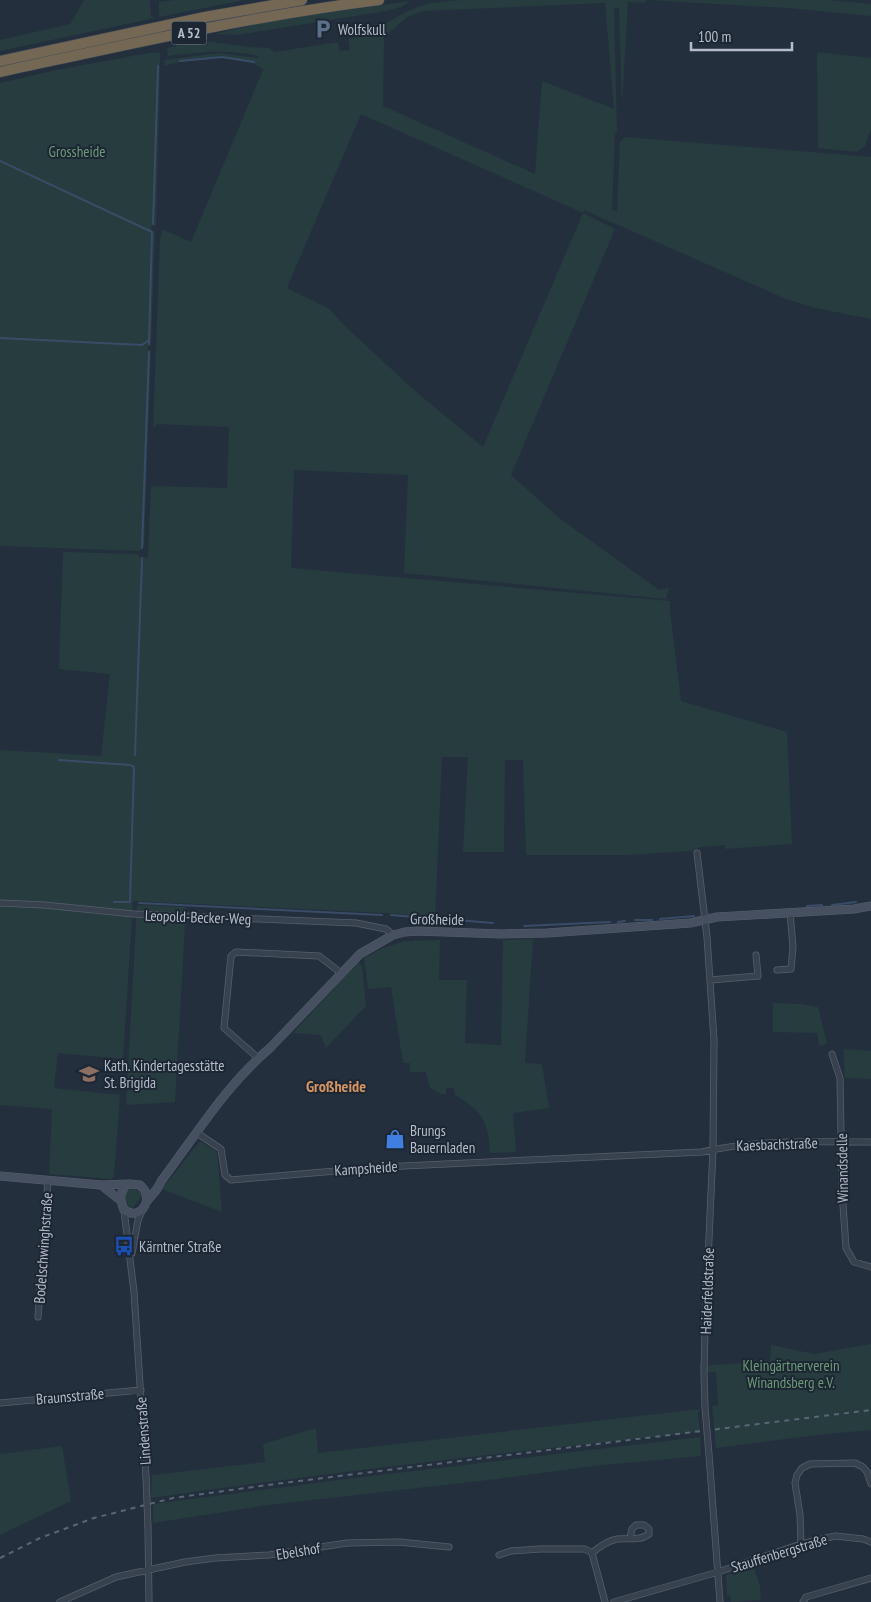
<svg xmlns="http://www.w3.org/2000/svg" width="871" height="1602" font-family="'PT Sans Narrow',sans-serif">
	<rect width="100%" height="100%" fill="#242f3e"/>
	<path fill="#263c3f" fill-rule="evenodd" d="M84 0H150L151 16 155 18 0 51V40L70 24Z
		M174 0H245L159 17V2Z
		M462 0H829L871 4V16L788 8 647 0 644 3 628 2 622 105 619 8H614L617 133H615L612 210 617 212 620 141 626 137 871 157V319L815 308 786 299 584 210 583 213 615 229 511 475 558 517 659 590 669 588 666 599 404 573 408 475 294 470 291 568 670 601V612L681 701 787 732 792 844 725 849V845L701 847 690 851 626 855H526L523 760H505L504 852H463L468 757H442L435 917 385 913 133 901 123 1059 58 1053 54 1088 120 1095 114 1176 111 1179 49 1174 52 1109 0 1105V750L101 756 110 674 59 669 63 552 137 554 140 557 148 558 151 486 227 488 229 427 157 424 153 428 160 240 162 229 191 242 263 70C242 50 190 59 164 66L165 60 219 53 258 58V56C223 49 202 52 168 56L167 48 194 42H212L250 47 269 48 275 52 338 42 340 51 350 50 348 39 367 36 368 30C385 26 399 14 415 8 430 2 446 1 462 0ZM605 3 614 109 542 81 535 174 383 106 384 37 407 17 424 11ZM361 114 583 213 483 447 415 391 346 327 328 308 287 288Z
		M410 1 401 7 386 11 237 35 215 34 263 22Z
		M154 52 160 53V59L156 226 152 225 151 230 155 232 151 346H148V350H151L144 546 140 551 0 546V83L56 70Z
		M817 52 871 58V129L865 146 857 152 818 148Z
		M137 905 186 907 175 1102 126 1105Z
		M533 939 525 1063 542 1064 549 1108 513 1113 516 1152 490 1153C488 1122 483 1111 455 1095L454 1088H446V1094H441L430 1088 426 1072H410V1063H403L391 987 368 989 364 958 383 948 405 941 440 940 439 980H467L465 1043 501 1045 503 940Z
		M358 962 362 966 366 1006 326 1048 321 1035 293 1033Z
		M773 1003 801 1004 818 1007 827 1044 819 1046 817 1033 773 1032Z
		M843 1049 871 1051V1079L845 1078Z
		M200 1141 217 1152 222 1212 162 1189Z
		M129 1189 139 1190 142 1193V1196L130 1211 128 1209 125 1194Z
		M871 1344V1430L817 1435 716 1448 712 1406 718 1405 716 1372H707L698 1366 770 1361 771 1345 814 1354Z
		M700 1409 698 1414 700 1432C516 1451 334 1472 151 1498L152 1475 265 1462 263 1444 316 1428 318 1453Z
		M700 1437 701 1456 593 1466 497 1479 268 1505 153 1523V1504L338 1480Z
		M62 1446 71 1501 0 1535V1454Z
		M753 1565 760 1586 761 1600 731 1602 730 1595 727 1596 726 1575Z"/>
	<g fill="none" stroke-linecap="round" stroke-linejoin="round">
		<path stroke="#394c67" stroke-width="2" d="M180 61 222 57 254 62
			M0 161 152 232
			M153 224 158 66
			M0 338 142 345 149 340
			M149 344 152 233
			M142 548 149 352
			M135 755 142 558
			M59 760 130 765 134 767 130 902H114
			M139 903 382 915
			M832 905 856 902
			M807 906 822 905
			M391 915 449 920
			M660 919 694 916
			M456 920 493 923
			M635 920H652
			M618 922 625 921
			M524 926 610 922"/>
		<defs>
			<path id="street" d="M697 853 707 937 714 1040 713 1149 705 1328 704 1374 705 1407
				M0 903 44 905 134 914 356 923 386 929 393 935
				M777 970 791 969 793 947 790 912
				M710 980 758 976 756 955
				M832 1054 840 1078 842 1190 846 1248 854 1262 871 1267
				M258 1058 224 1028 231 956 236 952 319 956 341 973
				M197 1133 221 1149 225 1175 231 1180 382 1167 702 1152C756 1139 815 1142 871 1142
				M124 1210 134 1292 146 1477
				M132 1253 138 1220 143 1209
				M38 1317 48 1180
				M0 1403 141 1390
				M709 1455 720 1602
				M148 1528 149 1602
				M801 1544 800 1515 795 1483 797 1475 802 1468 810 1464 855 1463 863 1467 867 1472 871 1484
				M592 1553 605 1602
				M499 1555 511 1551 540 1549H585L592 1553C600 1546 607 1541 617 1539 628 1538 641 1541 649 1534V1529L644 1525H636L632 1529 630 1538
				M60 1602 116 1577 185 1562 215 1558 269 1555 347 1543 399 1542 449 1547
				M614 1602 718 1572 801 1544 835 1536 863 1539 871 1542
				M803 1602 806 1597 871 1578"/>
			<path id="secondary" d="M0 1176 101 1185 130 1184 140 1185C155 1197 142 1222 124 1210 120 1200 119 1194 126 1185
				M101 1185 120 1200
				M147 1201 157 1189 162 1180C196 1135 226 1085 270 1048L360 954 393 935 405 932 417 931 502 934 547 933 690 923 717 917 854 909 871 906"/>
			<path id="highway" d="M0 61 205 17 302 0
				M0 72C125 45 251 16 379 0"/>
		</defs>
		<use href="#street" stroke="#565f6c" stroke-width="7"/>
		<use href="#secondary" stroke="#565f6c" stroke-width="9"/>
		<use href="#highway" stroke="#434c59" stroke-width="11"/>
		<use href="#street" stroke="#38414e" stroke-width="5.5"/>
		<use href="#secondary" stroke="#465061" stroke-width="8"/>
		<use href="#highway" stroke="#746855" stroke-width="10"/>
		<path stroke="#5a6575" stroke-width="2" stroke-dasharray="5 5" stroke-linecap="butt" d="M0 1558 40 1538 94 1518 173 1498 275 1484 871 1410"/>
		<defs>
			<path id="street-bridge" d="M705 1407 709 1455
				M146 1477 148 1528"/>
		</defs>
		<use href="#street-bridge" stroke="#565f6c" stroke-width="7" stroke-linecap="butt"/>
		<use href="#street-bridge" stroke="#38414e" stroke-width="5.5"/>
	</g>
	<defs>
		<symbol id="parking-bare" viewBox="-9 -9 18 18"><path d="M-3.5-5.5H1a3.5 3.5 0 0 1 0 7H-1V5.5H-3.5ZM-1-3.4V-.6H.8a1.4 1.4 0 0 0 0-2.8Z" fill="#5c6f8a" stroke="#1d2633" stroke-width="2.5" paint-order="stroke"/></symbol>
		<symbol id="school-bare" viewBox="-9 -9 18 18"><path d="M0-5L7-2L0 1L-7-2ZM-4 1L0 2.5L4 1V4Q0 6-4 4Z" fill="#8d6e63" stroke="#1d2633" stroke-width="2.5" paint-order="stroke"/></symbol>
		<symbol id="shop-bare" viewBox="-9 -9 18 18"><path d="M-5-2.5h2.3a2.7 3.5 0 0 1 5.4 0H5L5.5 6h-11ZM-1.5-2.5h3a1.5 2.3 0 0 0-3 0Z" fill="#3f7fe0" stroke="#1d2633" stroke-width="2.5" paint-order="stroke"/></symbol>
		<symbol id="bus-bare" viewBox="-9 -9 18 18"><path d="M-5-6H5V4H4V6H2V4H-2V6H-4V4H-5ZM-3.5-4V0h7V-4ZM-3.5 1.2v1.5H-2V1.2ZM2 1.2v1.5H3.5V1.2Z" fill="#1a4fb4" stroke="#1d2633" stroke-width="2.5" paint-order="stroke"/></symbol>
	</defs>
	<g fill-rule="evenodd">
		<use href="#parking-bare" x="309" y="15" width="28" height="28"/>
		<use href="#school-bare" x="75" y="1060" width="28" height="28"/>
		<use href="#shop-bare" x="381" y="1125" width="28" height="28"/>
		<use href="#bus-bare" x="110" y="1232" width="28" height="28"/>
	</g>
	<g text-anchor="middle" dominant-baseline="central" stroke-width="4" stroke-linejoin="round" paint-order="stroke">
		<rect fill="#1d2633" stroke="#878f9c" stroke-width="1" x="171.5" y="21.5" width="35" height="23" rx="4"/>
		<g font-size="14" font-weight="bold" fill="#b4bcc9">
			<text x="189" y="33">A 52</text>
		</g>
		<g font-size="15" fill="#b4bcc9" stroke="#1d2633" text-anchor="start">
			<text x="338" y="29">Wolfskull</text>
			<text x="104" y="1065">Kath. Kindertagesstätte<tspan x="104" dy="17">St. Brigida</tspan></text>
			<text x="410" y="1130">Brungs<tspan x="410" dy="17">Bauernladen</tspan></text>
			<text x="139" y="1246">Kärntner Straße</text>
		</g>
		<g font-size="15" fill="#6b9a76" stroke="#1d2633">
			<text x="77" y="151">Grossheide</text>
			<text x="791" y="1365">Kleingärtnerverein<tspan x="791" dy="17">Winandsberg e.V.</tspan></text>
		</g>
		<g font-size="15" fill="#b4bcc9" stroke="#1d2633">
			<text transform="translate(198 917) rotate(2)">Leopold-Becker-Weg</text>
			<text transform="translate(437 919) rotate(1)">Großheide</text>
			<text transform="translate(777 1144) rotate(-2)">Kaesbachstraße</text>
			<text transform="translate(366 1168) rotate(-4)">Kampsheide</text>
			<text transform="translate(842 1168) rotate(-91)">Winandsdelle</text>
			<text transform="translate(43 1248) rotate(-86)">Bodelschwinghstraße</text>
			<text transform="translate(707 1291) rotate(-88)">Haiderfeldstraße</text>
			<text transform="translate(70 1396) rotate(-5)">Braunsstraße</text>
			<text transform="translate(143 1431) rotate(-94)">Lindenstraße</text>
			<text transform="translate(298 1551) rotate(-9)">Ebelshof</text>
			<text transform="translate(779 1553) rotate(-17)">Stauffenbergstraße</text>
		</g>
		<g font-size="16" font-weight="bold" fill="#d59563" stroke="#1d2633">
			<text x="336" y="1086">Großheide</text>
		</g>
	</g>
	<path d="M691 42v8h101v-8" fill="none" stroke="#b4bcc9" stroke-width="2.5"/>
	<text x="698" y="42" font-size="15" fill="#b4bcc9" stroke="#1d2633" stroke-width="4" paint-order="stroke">100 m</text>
</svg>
